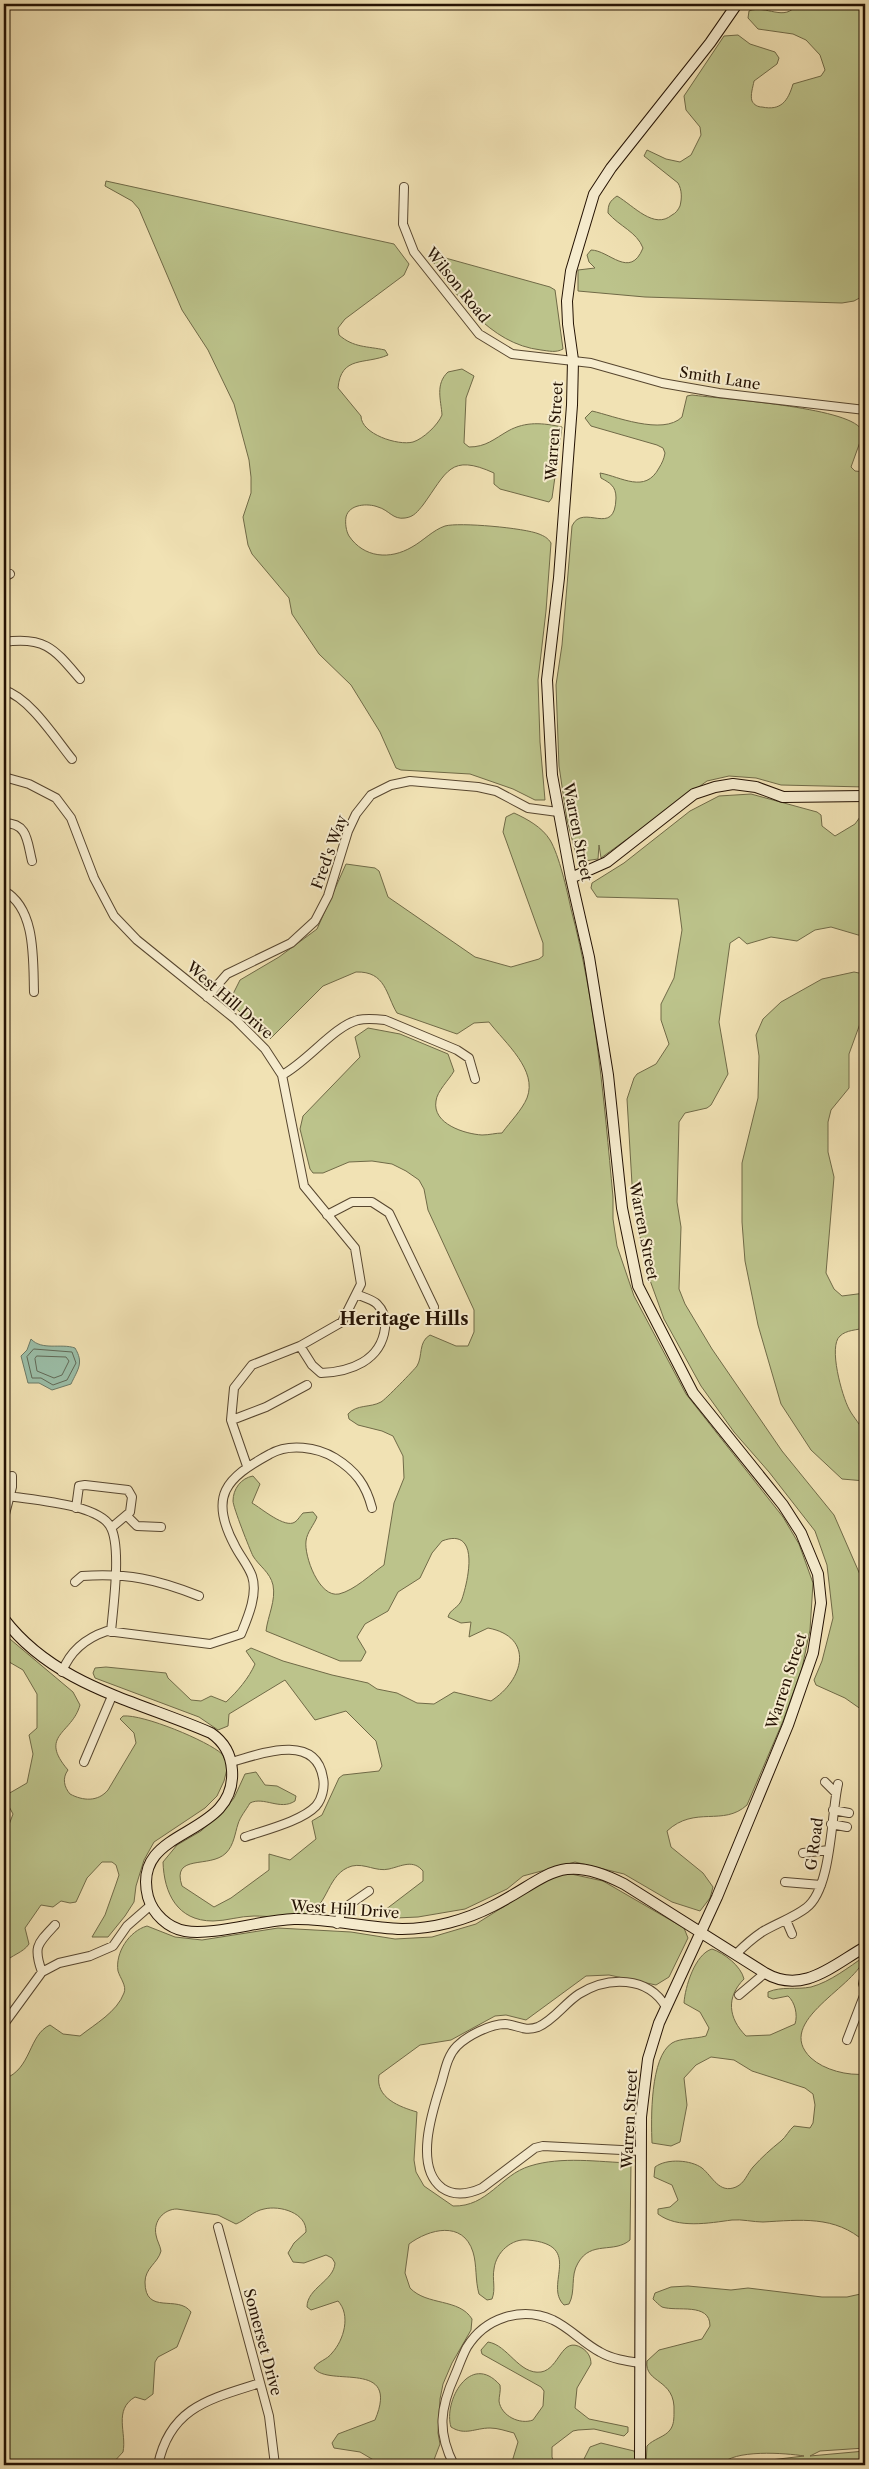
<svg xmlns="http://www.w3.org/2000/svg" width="869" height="2469" font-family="'Libre Caslon Text',serif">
	<rect width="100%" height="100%" fill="#f1e2b4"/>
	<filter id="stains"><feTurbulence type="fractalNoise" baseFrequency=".004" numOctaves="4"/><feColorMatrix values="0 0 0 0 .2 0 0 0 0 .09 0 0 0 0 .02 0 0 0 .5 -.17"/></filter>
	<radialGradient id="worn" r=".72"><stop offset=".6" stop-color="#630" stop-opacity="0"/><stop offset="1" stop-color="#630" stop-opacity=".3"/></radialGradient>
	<path fill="#bcc38b" stroke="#706a47" d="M797 4H865V295L854 301 842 303 645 297 578 291V270L595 268 589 262 587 255 591 250C609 250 630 280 643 248 637 232 619 226 608 213 608 204 610 201 617 196 634 206 654 230 672 215 676 213 678 210 680 206 682 198 682 190 678 183L644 156 647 150 666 159 680 162 691 155 701 135 700 127 686 110 684 96 724 36 738 35 750 44 775 52 779 58 777 64 754 81C753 87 750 95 752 101 754 105 758 107 762 107 781 111 788 101 793 84L821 76 825 70 820 55 806 40 793 34 758 29 748 18 749 11C766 4 785 23 797 4Z
		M106 181 394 244 409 264 404 275 345 319 338 328 339 335C354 348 367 346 385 350L388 355C365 365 341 355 338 388L361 416C361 434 398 446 413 442 423 439 438 425 442 415 441 400 435 384 448 372L462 369 474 376 466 398 464 443 469 447C486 447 494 439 508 431 526 421 543 423 562 427L552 498 549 502 500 489 494 484V473C450 453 447 472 423 505 418 511 414 517 405 518 393 520 389 510 378 507 368 503 349 504 346 517 345 523 346 531 349 536 364 558 390 560 412 547 423 541 433 530 445 526 459 522 525 528 539 534 544 536 548 538 551 543L546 611 538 680 540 742 545 800H535L513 789 470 774 401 770 396 768 380 732 351 685 319 654 292 614 289 598 252 554 248 545 243 517 251 493V477L249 460 234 404 208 350 182 310 139 209 132 201 105 186Z
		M431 254 550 287 555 290 563 349C556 353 549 351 541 350 489 344 456 295 429 256Z
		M692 395C722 399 847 407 861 429L860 442 851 467 855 471 865 472V787L781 785 756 778 729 776 707 781 601 858 599 845 598 859 578 862 567 820 559 766 556 685 562 645 572 526C583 502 615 539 616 498 616 486 610 483 601 478L600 473C622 477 645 494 659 468 662 463 664 459 665 453L663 448 657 445 591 426 585 418 592 411C614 416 663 436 682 417L687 396Z
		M751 794 817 812 821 815 822 826 835 836 855 824 865 810V937L831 927 815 930 797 941 771 937 747 944 739 937 730 943 719 1022 728 1074 711 1105 707 1108 685 1113 679 1122 677 1202 681 1227 679 1289 685 1304 712 1349 782 1451 834 1515 865 1586V1712L845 1698 816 1685 814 1680 822 1661 833 1618 827 1565 815 1531 769 1472 734 1432 701 1386 664 1319 647 1272 633 1201 627 1099 634 1078 637 1074 656 1064 669 1044 661 1020V1004L674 978 682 930 678 899 597 897 591 888 592 883 624 863 690 811 719 796Z
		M514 813C527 819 542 827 550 840 559 855 567 890 571 909 596 1003 604 1100 613 1197V1219L617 1246 634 1296 686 1394 783 1517 799 1544 813 1583 810 1630 802 1668 783 1721 747 1805C723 1827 695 1805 667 1831L671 1847 703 1873 713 1887 710 1898 700 1911 672 1902 624 1874 575 1862 523 1876 507 1889 465 1909 418 1917 396 1918 387 1914 385 1910 423 1881V1871C413 1859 402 1866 389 1869 376 1872 365 1863 352 1866 327 1873 329 1905 307 1915 296 1919 267 1916 254 1916 240 1916 226 1921 213 1921 177 1921 164 1893 163 1862L177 1845 201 1831 227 1807 234 1798 245 1774 256 1772 265 1785 277 1786 296 1796 295 1801C280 1811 264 1796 250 1803 246 1810 240 1817 238 1824 235 1833 234 1845 226 1853 210 1869 171 1853 182 1886L214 1907 231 1898 269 1870V1854L290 1860 316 1839 312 1821 322 1815 339 1778 343 1775 379 1771 382 1766 376 1741 346 1711 315 1720 285 1680 229 1714 228 1726 218 1730 199 1717 95 1678 93 1673 95 1668 106 1667 166 1673 168 1678 191 1700 201 1701 211 1696 226 1702C237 1692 249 1678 255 1664L246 1651 251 1648 283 1661 332 1675 368 1683 377 1689 397 1693 417 1703 434 1704 454 1692 491 1701C524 1680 535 1637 488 1628L469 1637 471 1622 461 1623 448 1617C450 1609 459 1608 462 1599 468 1581 481 1526 442 1541L432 1553 420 1578 398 1592 388 1611 365 1624 357 1637 366 1652 361 1661H340L266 1631C268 1615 276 1601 273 1585 270 1572 259 1566 253 1556 250 1550 233 1507 233 1501 233 1489 241 1478 253 1476L260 1484 252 1503C261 1508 285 1529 295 1522 298 1520 300 1516 303 1513L313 1512 317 1517C314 1525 307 1532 306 1541 304 1556 319 1598 339 1594 355 1590 371 1574 384 1565L394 1503 404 1478 403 1456 393 1436 382 1431 358 1425 349 1419 348 1414C357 1404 370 1408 381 1402 385 1400 414 1370 417 1366 423 1356 418 1342 430 1335L456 1346H468L474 1332V1310L428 1210 424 1189 419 1180 406 1171 392 1164 372 1161 349 1162 323 1173H313L310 1169 300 1129 303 1116 360 1057 355 1037 368 1028 400 1034 448 1054 454 1071C449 1080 437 1091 436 1101 432 1124 465 1134 482 1135 489 1135 496 1133 502 1133 510 1122 522 1110 527 1098 538 1070 505 1043 489 1022L474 1023 457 1034 397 1013C386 995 386 971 356 972L323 986 270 1039 229 1002 240 980 279 957 317 929 346 864 375 868 379 871 388 897 475 957 511 967 539 959 543 956V943L503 832 506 817Z
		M854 972 859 973 865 978V1010L849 1054V1088L831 1110 828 1122V1152L834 1177 826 1273 834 1289 842 1296 865 1293V1328C857 1330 846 1330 840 1336 828 1346 842 1396 849 1409 853 1417 862 1426 865 1435 869 1444 865 1470 865 1481L842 1479 811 1450 781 1404 758 1325 745 1261 742 1222V1163L758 1098 759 1056 756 1035 763 1019 781 1002 822 979Z
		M4 1634 73 1692 80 1705C72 1734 38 1735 68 1770 62 1778 64 1787 70 1794 83 1801 98 1802 108 1790L136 1743 134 1733 120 1719 123 1716C143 1714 208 1741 222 1754 224 1757 226 1762 228 1765L224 1781 217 1796 205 1808 154 1842 144 1860 136 1886 134 1902 125 1916 108 1937H92L105 1915 116 1884 119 1875 116 1865 112 1862H102L87 1878 76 1902 70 1903 61 1901 53 1907 41 1905 25 1928 29 1944C23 1953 11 1955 4 1963V1838L13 1814 5 1799 8 1794 27 1783 33 1754 29 1735 37 1728V1694L23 1670 4 1659Z
		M571 1874 603 1881 684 1928 688 1938 669 1977 656 1985 609 1975 586 1976 526 2020 506 2015 495 2016 451 2040 420 2045 379 2075C375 2098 400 2107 417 2112L414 2160 416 2172 424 2186 453 2206C488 2207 500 2175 530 2166 562 2156 598 2162 631 2163L630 2240C614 2254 591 2240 578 2263 570 2276 576 2291 569 2304L564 2305C543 2285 585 2245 528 2240 512 2238 496 2252 494 2269 492 2279 496 2289 492 2299L487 2300 479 2294C475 2280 477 2265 473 2252 463 2220 429 2229 409 2244L405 2273 410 2288C427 2306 459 2298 472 2319L471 2330 452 2363 443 2384 440 2399 438 2433 440 2444 432 2465H382L360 2452 334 2448 332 2443 338 2434 375 2420C401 2358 328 2388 314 2368 318 2361 327 2360 332 2353 344 2340 351 2315 338 2301L311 2310 307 2307C307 2288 334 2281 335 2263L332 2258 326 2255 304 2263 293 2262 288 2253 294 2243 306 2232C307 2213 280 2205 264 2209 253 2211 246 2220 236 2224L218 2215 177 2209C164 2209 153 2221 156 2235 157 2241 160 2245 161 2251 158 2263 145 2268 145 2282 145 2316 178 2294 191 2312L177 2347 158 2357 155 2362 153 2394 145 2400 135 2397C113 2410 127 2433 123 2452L111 2465H4V2079C32 2069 28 2035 50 2025L63 2034 80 2036C95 2024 117 2012 124 1993 127 1986 120 1978 118 1971 115 1953 129 1931 147 1926L175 1937 202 1940 278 1928 351 1932 395 1939 432 1937 476 1924 554 1875Z
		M712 1949C724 1953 741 1966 744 1979 726 1997 728 2018 746 2036L770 2035 795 2024C798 2015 795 2002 788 1996L773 1999 768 1997V1992C782 1986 796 1990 811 1987 830 1982 849 1967 865 1956 859 1986 772 2021 811 2058 824 2070 848 2076 865 2074V2242C835 2215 800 2220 763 2222 753 2222 742 2219 732 2220 709 2223 678 2229 658 2214V2209L670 2207 678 2200 672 2185 654 2177 655 2167C667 2158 691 2160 702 2168 713 2177 719 2194 736 2187 745 2183 747 2174 753 2167 762 2157 771 2149 781 2141 786 2137 789 2130 794 2126L810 2128 813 2123 815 2105 813 2094 805 2088 752 2071 734 2060 711 2057 696 2065 684 2078 687 2105 680 2142 671 2146 652 2143C651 2119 650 2057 672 2043 680 2038 695 2039 706 2036L709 2028 700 2012 684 2003C685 1987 695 1954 712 1949Z
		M688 2286 731 2290 748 2288 822 2297H847L865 2293V2448L820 2451 810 2456 865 2451V2465H748L762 2461 804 2456C786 2453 733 2449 721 2465H646L647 2446C653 2439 665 2437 670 2430 674 2425 674 2418 674 2412 676 2378 644 2384 647 2361L659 2350 702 2339 710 2326C710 2302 677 2312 662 2307 659 2305 656 2302 653 2299L655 2293 671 2287Z
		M488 2342C508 2345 519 2375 541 2372 560 2369 561 2335 582 2348 588 2352 591 2357 591 2364L577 2388 575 2408 589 2419 628 2427V2432L624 2436 594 2429 578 2430 573 2431 552 2447V2457L555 2465H511L518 2442 514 2433C506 2431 498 2428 490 2428 475 2428 465 2436 451 2427 443 2402 470 2351 500 2385 501 2391 499 2396 499 2401 501 2416 520 2425 533 2420L543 2406 544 2391 541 2387 482 2354 481 2350Z
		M601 2443 634 2451 638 2465H581L590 2447Z"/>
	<path fill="#9bbfa9" stroke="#6b7a67" d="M31 1339C42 1351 61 1343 75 1348 84 1363 78 1369 71 1384L52 1390 39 1383H28L21 1356 27 1350Z"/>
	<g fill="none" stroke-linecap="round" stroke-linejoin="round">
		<path stroke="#606856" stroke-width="1" d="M34 1349 72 1352 76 1363 67 1380 53 1385 41 1378H32L27 1357Z
			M37 1356 66 1357 69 1361 62 1375 54 1378 37 1371 35 1359Z"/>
		<defs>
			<path id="street" d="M404 187 403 224 414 252 479 334 512 354 591 363 662 383 719 393 865 410
				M4 577 10 574
				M4 642C46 636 55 650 80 679
				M4 690C30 698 55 738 72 759
				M4 777 29 784 56 798 71 818 94 878 114 916 137 940 235 1019 265 1049 282 1075 304 1186 355 1248 361 1284 342 1322 300 1346 252 1365 234 1388 231 1420 247 1466
				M4 823C28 823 27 841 32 861
				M4 891C36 908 33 960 34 992
				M207 997 227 974 291 943 315 921 328 896 348 831 356 814 371 795 391 785 410 781 478 787 496 791 528 808 558 812
				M282 1075C307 1062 334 1026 358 1020 367 1018 376 1019 385 1020L457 1050 469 1058 475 1079
				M327 1215 352 1202H372L389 1213 434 1307
				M300 1346 312 1365 321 1373C350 1372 381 1361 385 1328 386 1319 384 1311 377 1304 372 1299 362 1297 356 1294
				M232 1420 266 1407 307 1385
				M9 1496C33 1500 97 1504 110 1526 122 1545 113 1608 111 1632
				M76 1508 79 1486 85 1485 128 1490 132 1497 130 1512 111 1528
				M127 1516 137 1526 161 1527
				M4 1518 12 1487V1476
				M75 1582 82 1576C128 1573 156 1579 199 1596
				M62 1672C70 1651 86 1638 107 1631L210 1644 241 1634C248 1617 258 1594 252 1576 248 1565 240 1556 235 1546 208 1496 226 1478 270 1454 289 1443 317 1447 335 1458 356 1471 366 1485 372 1508
				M84 1762 112 1696
				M232 1762C259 1754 316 1732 323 1778 325 1787 322 1799 316 1806 302 1821 265 1830 245 1837
				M825 1782 836 1793
				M833 1810 849 1813
				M831 1824 847 1827
				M803 1853 829 1850
				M785 1882 821 1885
				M786 1920 792 1934
				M337 1924 343 1909 369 1891
				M736 1954C744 1946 753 1938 762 1932 777 1923 793 1918 806 1908 832 1889 831 1814 838 1784
				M42 1972C33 1947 37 1944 55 1925
				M865 1974 863 1984 865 1988
				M739 1995 765 1973
				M4 2024 42 1972 59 1963 90 1956 113 1946 127 1926 151 1905
				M847 2040 865 1993
				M641 2151 543 2146 535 2148 482 2188C469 2194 455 2197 442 2188 414 2167 432 2112 441 2084 445 2071 447 2056 457 2046 467 2036 490 2024 505 2024 518 2025 524 2032 538 2027 554 2020 565 2003 579 1994 608 1976 648 1976 666 2007
				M218 2227 269 2416 275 2465
				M158 2465C170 2407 210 2399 260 2383
				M454 2465C437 2432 440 2408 455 2375 459 2366 462 2356 467 2347 485 2318 521 2306 553 2320 570 2328 583 2343 600 2352 612 2359 626 2361 640 2363"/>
			<path id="secondary" d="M571 878 607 862 694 794 715 787 733 784 756 787 783 797 865 796
				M4 1619C55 1686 138 1701 211 1733 224 1742 231 1754 232 1770 237 1840 130 1825 148 1897 153 1914 168 1928 185 1931 213 1936 262 1920 294 1919 329 1918 366 1928 402 1929 433 1929 466 1920 493 1906 547 1879 559 1850 624 1884L765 1973C803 1995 833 1965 865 1947
				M640 2465 641 2117 648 2059 659 2023 717 1897 788 1725 813 1653 821 1603 818 1574 801 1533 783 1505 693 1393 638 1286 622 1208 608 1075 589 957 571 878 552 775 547 680 559 578 572 405 573 360 568 324 567 301 571 271 594 194 611 168 710 43 737 4"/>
		</defs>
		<use href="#street" stroke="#57462f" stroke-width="10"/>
		<use href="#secondary" stroke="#241203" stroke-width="12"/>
		<use href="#street" stroke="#f6ecce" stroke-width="8"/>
		<use href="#secondary" stroke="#f6ecce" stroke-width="10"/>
	</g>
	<g text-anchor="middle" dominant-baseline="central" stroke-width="4" stroke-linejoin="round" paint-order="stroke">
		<g font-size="15" fill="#241203" stroke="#f6ecce">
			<text transform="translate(458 285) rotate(51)">Wilson Road</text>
			<text transform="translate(720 378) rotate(9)">Smith Lane</text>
			<text transform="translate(554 431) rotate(-86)">Warren Street</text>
			<text transform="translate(578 832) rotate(79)">Warren Street</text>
			<text transform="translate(329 852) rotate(-70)">Fred's Way</text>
			<text transform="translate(230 1000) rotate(41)">West Hill Drive</text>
			<text transform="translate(644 1231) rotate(79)">Warren Street</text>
			<text transform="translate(786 1681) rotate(-72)">Warren Street</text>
			<text transform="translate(814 1844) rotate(-82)">G Road</text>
			<text transform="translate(345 1909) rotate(4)">West Hill Drive</text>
			<text transform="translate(629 2119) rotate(-87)">Warren Street</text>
			<text transform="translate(263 2342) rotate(75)">Somerset Drive</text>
		</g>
		<g font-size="18" font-weight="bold" fill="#241203" stroke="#f6ecce">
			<text x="404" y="1319">Heritage Hills</text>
		</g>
	</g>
	<rect width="869" height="2469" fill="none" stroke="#f1e2b4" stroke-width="20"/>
	<rect x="5" y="5" width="859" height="2459" fill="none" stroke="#241203" stroke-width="2.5"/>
	<rect x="10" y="10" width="849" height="2449" fill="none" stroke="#241203"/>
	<rect width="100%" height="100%" filter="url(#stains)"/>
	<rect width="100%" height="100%" fill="url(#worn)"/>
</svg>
